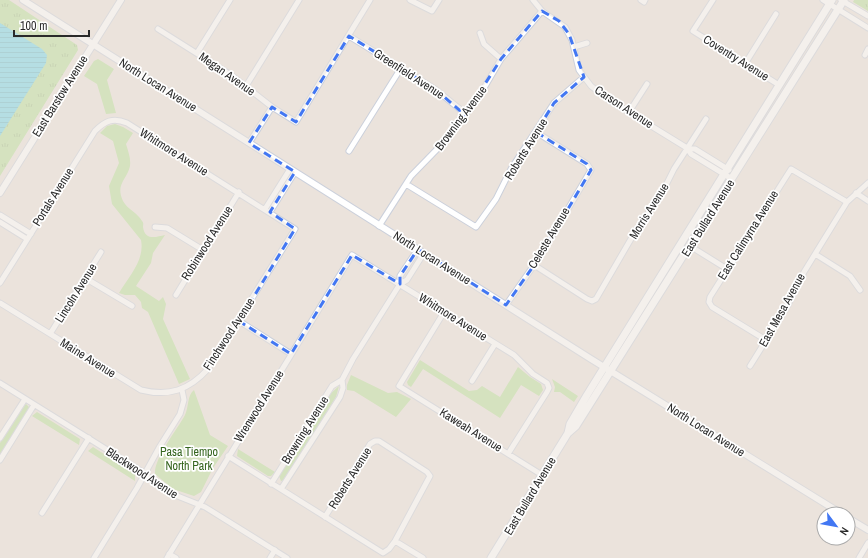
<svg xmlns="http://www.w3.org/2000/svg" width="868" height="558" font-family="'Archivo Narrow',sans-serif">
	<defs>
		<pattern id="grass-tufts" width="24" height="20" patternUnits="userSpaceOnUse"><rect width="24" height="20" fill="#bae09b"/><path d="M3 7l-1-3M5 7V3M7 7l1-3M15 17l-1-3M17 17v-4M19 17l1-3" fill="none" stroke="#a0c086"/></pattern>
		<pattern id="water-rules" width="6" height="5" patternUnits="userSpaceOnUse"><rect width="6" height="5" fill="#73d8ea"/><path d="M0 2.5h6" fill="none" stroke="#64bac9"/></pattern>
	</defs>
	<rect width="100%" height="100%" fill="#ebe3dc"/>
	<path fill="url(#grass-tufts)" d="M0 0H9L77 45 78 50 0 176Z
		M854 0H868V11L853 2Z"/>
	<path fill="#bae09b" d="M98 59 114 69 107 80 116 113 106 114 97 84 84 76 94 61Z
		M115 124 123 127 133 133 126 144C128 151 131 158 130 166 127 180 115 184 123 201 127 209 138 213 142 221 144 223 143 225 143 227 145 241 156 237 165 235L153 253 151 263 136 286 159 301 163 297 166 304 163 319 190 379 179 384 148 312 142 308 141 302 135 295H125L119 293C129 276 145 260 141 240L112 204 109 186 119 163 113 141 100 133 107 126Z
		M420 360 469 391 477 390 482 386 500 397 518 367 530 377 541 384 543 390 539 396 521 385 500 418 423 369 411 387 408 385 407 382Z
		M351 375 388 393 397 392 411 399 396 417 354 391 347 390V385Z
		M552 379 578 396 574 402 560 392H554L555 387Z
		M339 386 336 397 285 480 281 481 279 476 330 394Z
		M194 390 210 435 228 446 213 468 201 492 194 496 173 489 155 474C154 458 177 430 185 415 189 407 187 395 194 390Z
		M26 404 29 407V410L0 455V443L22 408Z
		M37 412 80 439 79 445 32 416Z
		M93 447 135 474V481L88 451Z
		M238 449 275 472 271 476H268L237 456Z"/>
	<path fill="url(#water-rules)" d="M0 23 42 49 47 55 46 63 0 136Z"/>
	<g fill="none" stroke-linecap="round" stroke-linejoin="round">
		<defs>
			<path id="minor" d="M410 0 432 11 439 0
				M533 0 542 11 565 27 572 40 579 70 591 86 609 100 687 148 695 149 729 170
				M641 0 644 2 645 0
				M713 0 693 31 779 85
				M823 0 868 28
				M841 0 868 16
				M158 29 231 75 272 107 296 122 370 0
				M480 33 484 44 501 59
				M349 36 435 89 466 114
				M574 47 587 43
				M197 53 230 0
				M865 55 868 49
				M745 64 776 14
				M246 86 299 0
				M629 112 647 84
				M249 143 272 107
				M687 148 691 154 732 179
				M349 151 401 68
				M406 184 476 227 496 199 511 169 554 103 584 77
				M856 193 868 201
				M265 209 290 169
				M270 212 295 172
				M0 215 31 234
				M0 222 27 239
				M379 226 411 176 449 137 481 93 501 59 542 11
				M155 227 167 228 203 250
				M690 246 727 269
				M815 254 850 276 860 290
				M534 265 587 299 592 301 596 299 635 232 662 193 674 169 706 119
				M85 278 132 306
				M0 283 95 131C105 121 113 117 127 123L295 229 208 369C189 390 169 397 141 390L0 303
				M400 284 407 280 424 253
				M176 295 239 192
				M506 305 539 258 591 170 587 164 536 132
				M444 312 399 386 542 475
				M239 321 291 354
				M50 334 101 252
				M766 340 712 307 709 302 710 297 791 169 847 202
				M750 366 788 305 804 272 847 202 868 183
				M472 381 495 344
				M0 383 141 471 170 493 205 507 287 558
				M0 438 25 399
				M228 456 383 553 389 549 395 541 430 476 427 472 379 441H375L370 444 325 517
				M0 460 34 405
				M271 484 332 386 342 380
				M281 489 340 397 343 388 342 380 353 359 400 284V276L418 249
				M42 513 89 438
				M395 541 423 558
				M169 554 176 558
				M94 558 137 488 160 446 180 414 184 400 182 390
				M167 558 352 255 514 355 533 374 547 383 549 388 547 392 508 454
				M270 558 275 550
				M859 558 868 543"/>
			<path id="tertiary" d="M23 0 591 359 842 514
				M0 193 121 0
				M848 518 868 530"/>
			<path id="secondary" d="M568 433 576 426 844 0
				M491 558 568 433 570 424 587 395 832 0"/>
		</defs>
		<use href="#minor" stroke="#cbd0db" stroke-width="7"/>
		<use href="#tertiary" stroke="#cbd0db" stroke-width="8"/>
		<use href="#secondary" stroke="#cbd0db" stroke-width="9"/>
		<use href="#minor" stroke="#fff" stroke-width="5"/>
		<use href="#tertiary" stroke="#fff" stroke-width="6"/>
		<use href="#secondary" stroke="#fff" stroke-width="7"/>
	</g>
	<path d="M0 0H868V558H0ZM542 11 559 21 569 34 584 77 554 103 536 132 587 164 591 170 539 258 506 305 418 249 400 276V284L352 255 291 354 239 321 295 229 270 212 295 172 249 143 272 107 296 122 349 36 435 89 465 115 501 59Z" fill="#ebe3dc" fill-opacity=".55" fill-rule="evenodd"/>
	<path fill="none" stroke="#4277f3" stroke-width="3" stroke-dasharray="8 5" stroke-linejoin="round" d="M542 11 559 21 569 34 584 77 554 103 536 132 587 164 591 170 539 258 506 305 418 249 400 276V284L352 255 291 354 239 321 295 229 270 212 295 172 249 143 272 107 296 122 349 36 435 89 465 115 501 59Z"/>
	<g text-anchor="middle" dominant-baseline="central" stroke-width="3.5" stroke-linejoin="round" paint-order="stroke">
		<g font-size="12" fill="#2a2a2a" stroke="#fff">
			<text transform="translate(736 58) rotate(32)">Coventry Avenue</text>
			<text transform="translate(227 74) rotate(35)">Megan Avenue</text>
			<text transform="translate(409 74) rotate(33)">Greenfield Avenue</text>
			<text transform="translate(158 85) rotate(32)">North Locan Avenue</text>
			<text transform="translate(60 96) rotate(-58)">East Barstow Avenue</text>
			<text transform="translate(624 107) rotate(33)">Carson Avenue</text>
			<text transform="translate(461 118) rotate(-53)">Browning Avenue</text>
			<text transform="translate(526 149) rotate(-58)">Roberts Avenue</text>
			<text transform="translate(174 152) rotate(32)">Whitmore Avenue</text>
			<text transform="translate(53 197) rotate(-58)">Portals Avenue</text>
			<text transform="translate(649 211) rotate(-58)">Morris Avenue</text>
			<text transform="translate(708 218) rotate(-58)">East Bullard Avenue</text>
			<text transform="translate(748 235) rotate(-58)">East Calimyrna Avenue</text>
			<text transform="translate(549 238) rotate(-59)">Celeste Avenue</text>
			<text transform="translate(207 243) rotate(-58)">Robinwood Avenue</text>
			<text transform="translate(432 258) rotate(32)">North Locan Avenue</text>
			<text transform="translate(76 293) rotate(-58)">Lincoln Avenue</text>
			<text transform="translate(782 310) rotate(-61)">East Mesa Avenue</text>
			<text transform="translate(453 317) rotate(32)">Whitmore Avenue</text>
			<text transform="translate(229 334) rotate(-57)">Finchwood Avenue</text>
			<text transform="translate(88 358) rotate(32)">Maine Avenue</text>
			<text transform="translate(259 406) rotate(-58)">Wrenwood Avenue</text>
			<text transform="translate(305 430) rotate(-58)">Browning Avenue</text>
			<text transform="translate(471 430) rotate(32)">Kaweah Avenue</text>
			<text transform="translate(706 430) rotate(32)">North Locan Avenue</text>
			<text transform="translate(142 473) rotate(33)">Blackwood Avenue</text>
			<text transform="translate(350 478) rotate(-58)">Roberts Avenue</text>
			<text transform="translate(530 496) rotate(-59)">East Bullard Avenue</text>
		</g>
		<g font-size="12" fill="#34641d" stroke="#fff">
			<text x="189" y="452">Pasa Tiempo<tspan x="189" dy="14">North Park</tspan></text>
		</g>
	</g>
	<g transform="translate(836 526) rotate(122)"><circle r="19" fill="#ffffff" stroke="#aaaaaa"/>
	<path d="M0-3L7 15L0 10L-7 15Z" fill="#4277f3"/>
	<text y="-6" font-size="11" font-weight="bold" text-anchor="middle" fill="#2a2a2a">N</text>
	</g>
	<path d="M14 30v6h75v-6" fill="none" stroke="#2a2a2a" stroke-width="2"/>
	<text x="20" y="30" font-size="12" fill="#2a2a2a" stroke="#ffffff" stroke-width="3" paint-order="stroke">100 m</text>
</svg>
